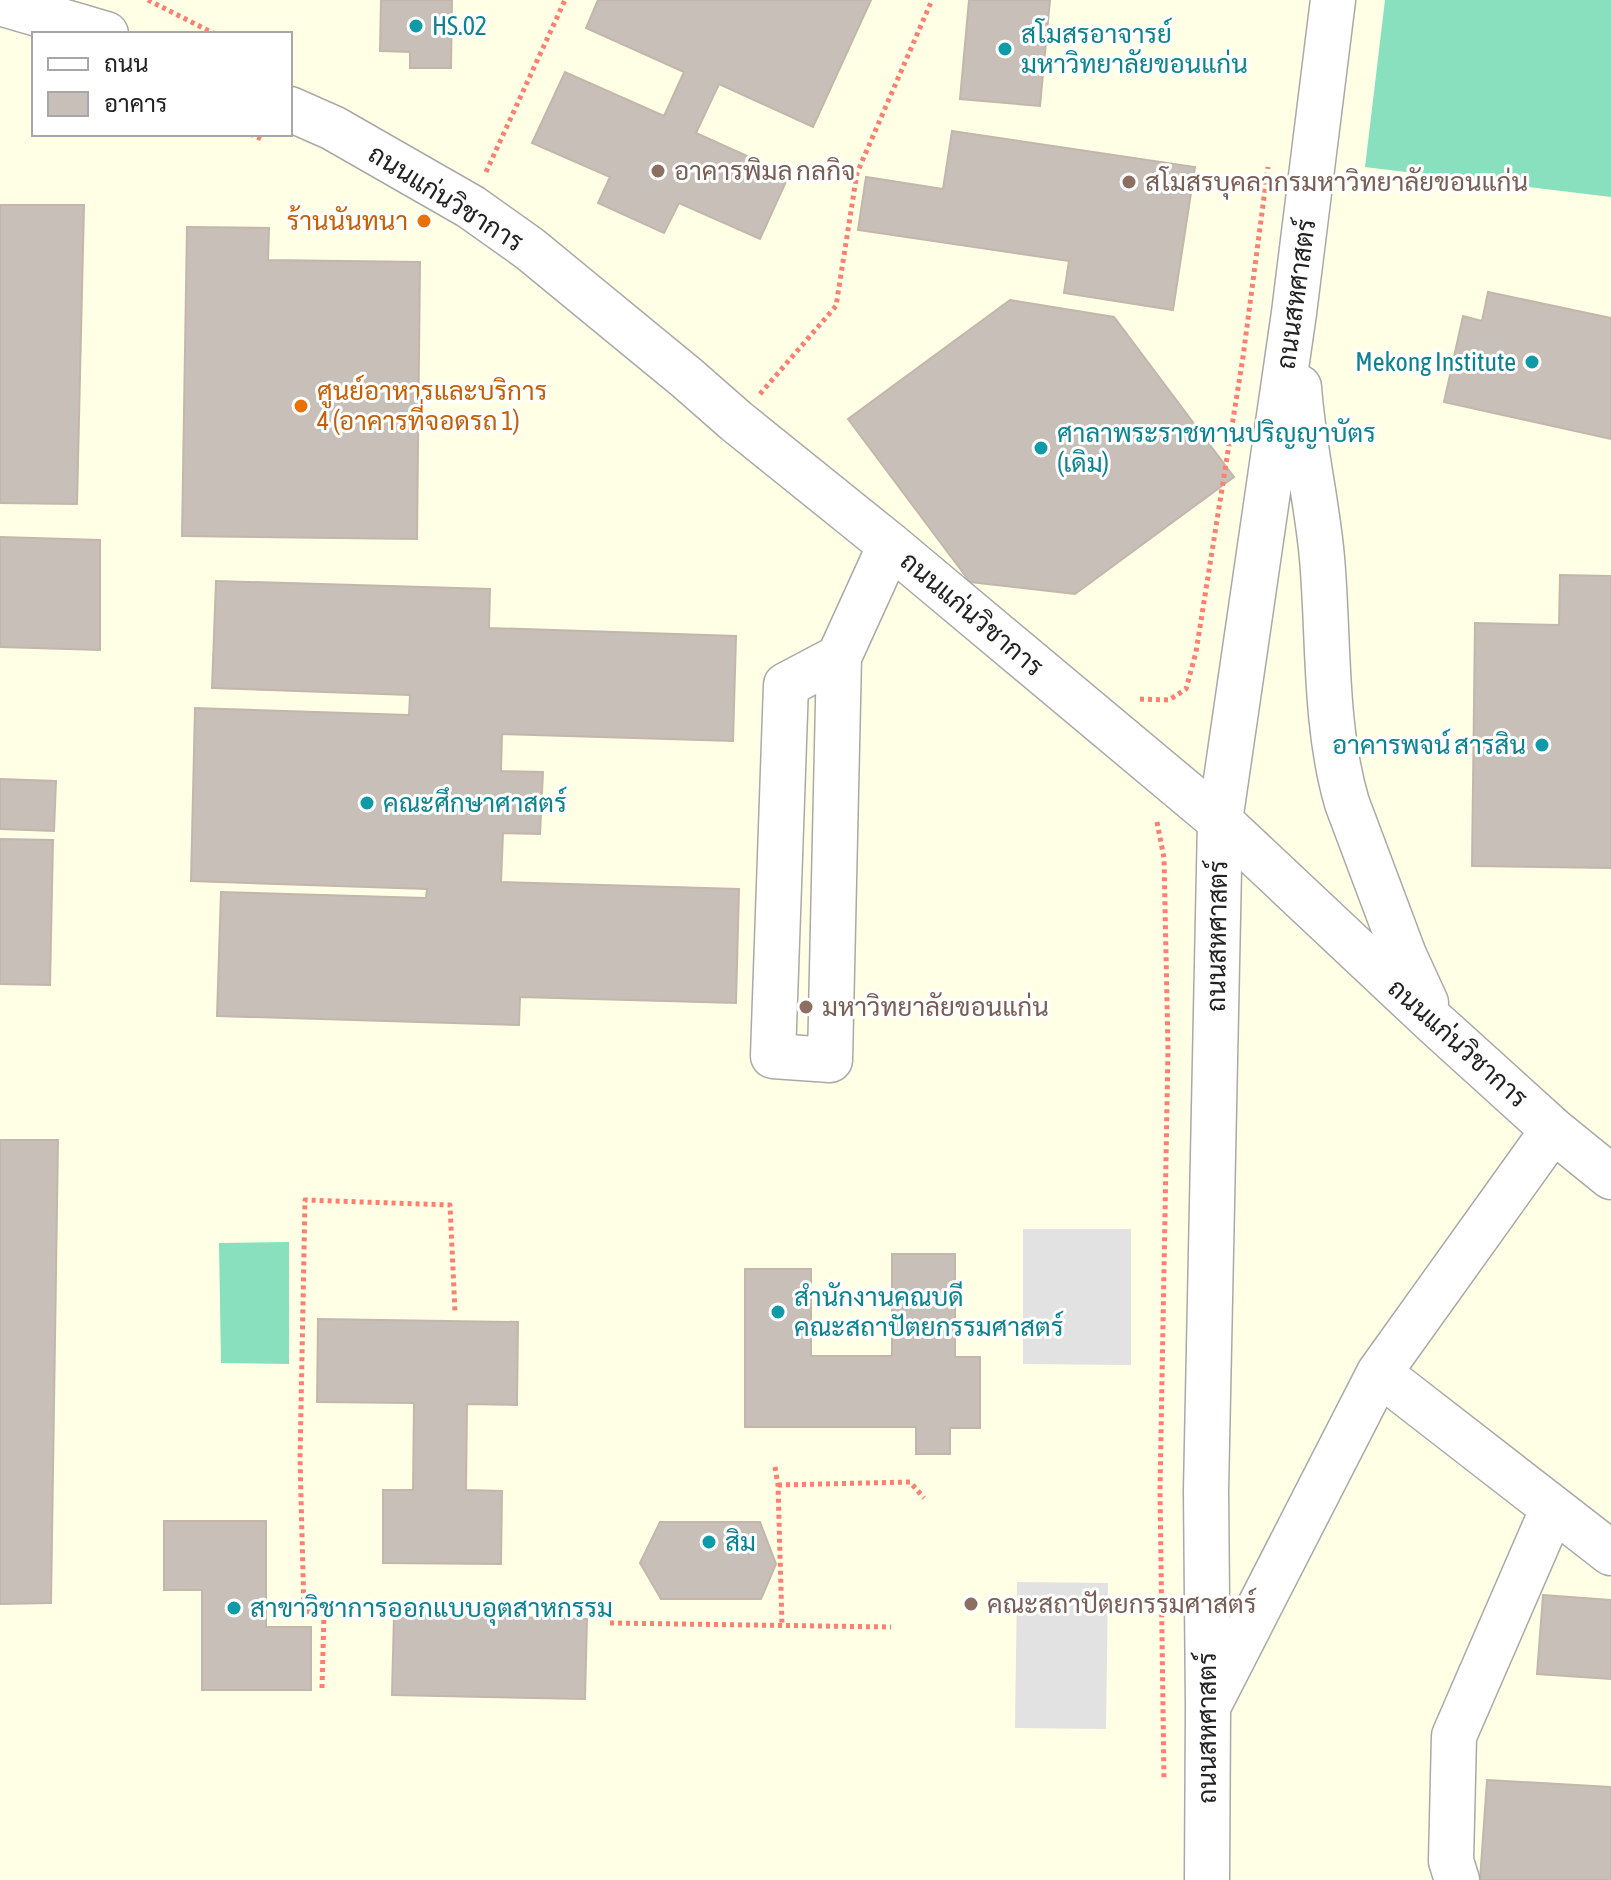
<svg xmlns="http://www.w3.org/2000/svg" width="1611" height="1880" font-family="'Asap Condensed',Sarabun,sans-serif">
	<rect width="100%" height="100%" fill="#f2efe9"/>
	<path fill="#ffffe5" fill-rule="evenodd" d="M0 0H1611V1880H0ZM34 34H290V134H34Z"/>
	<path fill="#88e0be" d="M1385 0H1611V197L1365 167Z
		M289 1242V1364L221 1363 219 1243Z"/>
	<path fill="#e2e2e2" d="M1023 1229H1131V1365L1023 1364Z
		M1017 1582 1108 1583 1106 1729 1015 1728Z"/>
	<path fill="#c7bfb8" stroke="#c4b6ab" stroke-width="2" d="M381 0H452L451 68H410V52L380 51Z
		M598 0H871L813 127 719 84 696 133 789 175 760 239 679 203 664 233 598 203 610 177 532 143 565 72 664 116 684 72 586 28Z
		M969 0H1050L1040 106 960 99Z
		M952 131 1195 167 1173 310 1064 293 1069 261 858 230 866 177 943 189Z
		M0 205H84L77 504 0 503Z
		M187 227 269 228 268 260 420 262 417 539 182 536Z
		M1488 292 1611 318V439L1444 402 1463 316 1482 321Z
		M1010 300 1114 317 1234 477 1075 594 970 582 848 419Z
		M0 537 100 540V650L0 647Z
		M1560 575 1611 576V868L1472 866 1475 623 1559 625Z
		M216 581 490 589 489 628 736 636 733 741 502 734 501 771 543 772 540 834 503 833 501 882 739 889 736 1003 520 997 519 1025 217 1016 221 892 426 898 427 889 191 881 195 708 409 715 410 695 212 688Z
		M0 779 56 781 54 831 0 829Z
		M0 839 53 840 50 985 0 984Z
		M0 1140H58L51 1603 0 1604Z
		M892 1254H955V1357H980V1428H950V1454H916V1427H745V1269H811V1356H892Z
		M318 1319 518 1322 517 1405 467 1404 466 1490 502 1491 501 1564 383 1563V1490H413L414 1403 317 1402Z
		M164 1521H266V1627H311V1690H202V1590H164Z
		M660 1522H760L776 1564 761 1599H661L640 1563Z
		M1543 1595 1611 1600V1679L1537 1674Z
		M394 1614 587 1619 585 1699 392 1695Z
		M1487 1780 1611 1787V1880H1480Z"/>
	<g fill="none" stroke-linecap="round" stroke-linejoin="round">
		<defs>
			<path id="minor" d="M0 3 106 34
				M290 109 333 128 471 207 530 249 687 378 736 421 890 545 1220 821 1436 1024 1553 1130 1611 1177
				M1299 387C1303 445 1317 501 1322 558 1329 638 1324 725 1347 803L1404 955 1426 1003
				M839 657 786 685 773 1056 830 1060 839 657 890 545
				M1379 1373 1611 1553
				M1211 1701 1379 1373 1553 1130
				M1207 1880 1208 1707 1206 1491 1220 821 1294 313 1333 0
				M1457 1880 1451 1861 1454 1736 1553 1508"/>
		</defs>
		<use href="#minor" stroke="#a9a9a9" stroke-width="47"/>
		<path stroke="#fa8072" stroke-width="5" stroke-dasharray="4 4" stroke-linecap="butt" d="M148 0 215 34
			M250 134 264 140
			M486 172 565 0
			M760 394 836 306 857 173 932 0
			M1140 699 1169 700 1186 689 1196 652 1243 357 1268 167
			M1157 822 1164 858 1168 1049 1160 1490 1164 1779
			M775 1467 778 1485 782 1625
			M778 1485 910 1482 924 1498
			M610 1623 891 1627
			M322 1688 324 1614 304 1611 300 1459 305 1200 450 1205 455 1312"/>
		<use href="#minor" stroke="#fff" stroke-width="44"/>
	</g>
	<g fill="#0f9aa8" stroke="#fff" stroke-width="3">
		<circle cx="416" cy="26" r="8"/>
		<circle cx="1005" cy="49" r="8"/>
		<circle cx="1532" cy="362" r="8"/>
		<circle cx="1041" cy="448" r="8"/>
		<circle cx="1542" cy="745" r="8"/>
		<circle cx="367" cy="803" r="8"/>
		<circle cx="778" cy="1312" r="8"/>
		<circle cx="709" cy="1542" r="8"/>
		<circle cx="234" cy="1608" r="8"/>
	</g>
	<g fill="#8d6e63" stroke="#fff" stroke-width="3">
		<circle cx="658" cy="171" r="8"/>
		<circle cx="1129" cy="182" r="8"/>
		<circle cx="806" cy="1007" r="8"/>
		<circle cx="971" cy="1604" r="8"/>
	</g>
	<g fill="#e8710a" stroke="#fff" stroke-width="3">
		<circle cx="424" cy="221" r="8"/>
		<circle cx="301" cy="406" r="8"/>
	</g>
	<g text-anchor="middle" dominant-baseline="central" stroke-width="6" stroke-linejoin="round" paint-order="stroke">
		<g font-size="26" fill="#0d838f" stroke="#fff" text-anchor="start">
			<text x="432" y="26">HS.02</text>
			<text x="1021" y="34">สโมสรอาจารย์<tspan x="1021" dy="30">มหาวิทยาลัยขอนแก่น</tspan></text>
			<text x="1516" y="362" text-anchor="end">Mekong Institute</text>
			<text x="1057" y="433">ศาลาพระราชทานปริญญาบัตร<tspan x="1057" dy="30">(เดิม)</tspan></text>
			<text x="1526" y="745" text-anchor="end">อาคารพจน์ สารสิน</text>
			<text x="383" y="803">คณะศึกษาศาสตร์</text>
			<text x="794" y="1297">สำนักงานคณบดี<tspan x="794" dy="30">คณะสถาปัตยกรรมศาสตร์</tspan></text>
			<text x="725" y="1542">สิม</text>
			<text x="250" y="1608">สาขาวิชาการออกแบบอุตสาหกรรม</text>
		</g>
		<g font-size="26" fill="#785e54" stroke="#fff" text-anchor="start">
			<text x="674" y="171">อาคารพิมล กลกิจ</text>
			<text x="1145" y="182">สโมสรบุคลากรมหาวิทยาลัยขอนแก่น</text>
			<text x="822" y="1007">มหาวิทยาลัยขอนแก่น</text>
			<text x="987" y="1604">คณะสถาปัตยกรรมศาสตร์</text>
		</g>
		<g font-size="26" fill="#222" stroke="#fff">
			<text transform="translate(446 198) rotate(32)">ถนนแก่นวิชาการ</text>
			<text transform="translate(1296 294) rotate(-82)">ถนนสหศาสตร์</text>
			<text transform="translate(972 614) rotate(40)">ถนนแก่นวิชาการ</text>
			<text transform="translate(1217 936) rotate(-89)">ถนนสหศาสตร์</text>
			<text transform="translate(1458 1043) rotate(42)">ถนนแก่นวิชาการ</text>
			<text transform="translate(1207 1728) rotate(-90)">ถนนสหศาสตร์</text>
		</g>
		<g font-size="26" fill="#c56008" stroke="#fff" text-anchor="end">
			<text x="408" y="221">ร้านนันทนา</text>
			<text x="317" y="391" text-anchor="start">ศูนย์อาหารและบริการ<tspan x="317" dy="30">4 (อาคารที่จอดรถ 1)</tspan></text>
		</g>
	</g>
	<rect x="32" y="32" width="260" height="104" fill="#ffffff" stroke="#a7a7a7" stroke-width="2"/>
	<rect x="48" y="58" width="40" height="12" fill="#ffffff" stroke="#a7a7a7" stroke-width="2"/>
	<text x="104" y="72" font-size="24" fill="#222222">ถนน</text>
	<rect x="48" y="92" width="40" height="24" fill="#c7bfb8" stroke="#a7a7a7" stroke-width="2"/>
	<text x="104" y="112" font-size="24" fill="#222222">อาคาร</text>
</svg>
